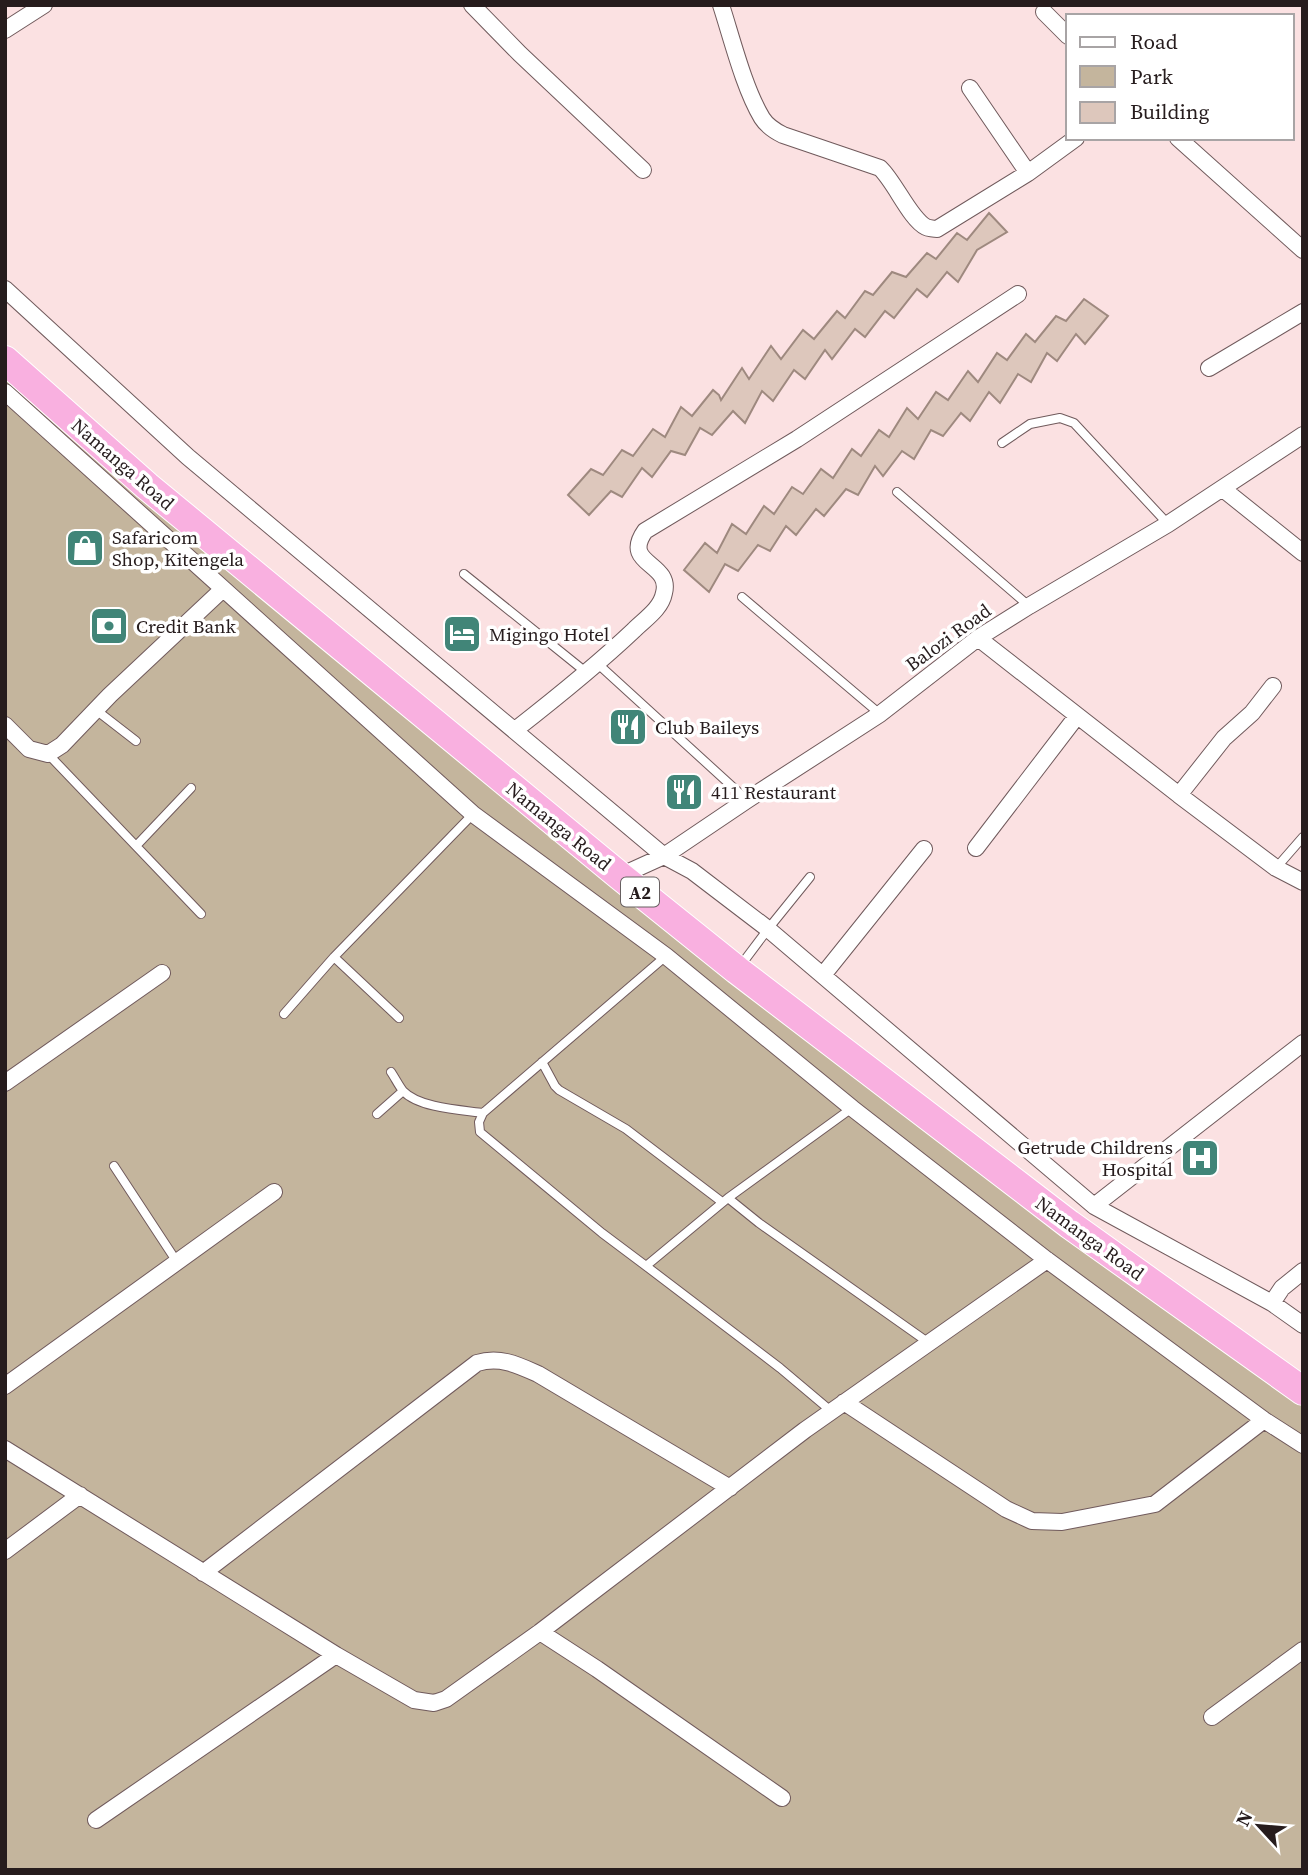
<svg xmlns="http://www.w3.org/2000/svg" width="1308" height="1875" font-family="'Source Serif 4',serif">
	<rect width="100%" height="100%" fill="#fbe1e2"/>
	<path fill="#c4b59d" d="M5 361 134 481 1303 1395V1870H5Z"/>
	<path fill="#ddc7bc" stroke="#9e897f" stroke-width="2" d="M989 213 1007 232 977 250 958 282 947 272 927 297 917 289 894 318 885 311 865 337 855 329 832 359 825 350 805 379 794 370 773 401 762 391 745 423 733 411 712 435 700 428 685 455 671 451 652 477 642 468 622 497 611 491 589 515 568 495 591 469 603 475 622 450 633 456 653 429 665 437 681 407 692 416 713 390 719 395 721 400 742 368 749 379 771 346 781 359 803 330 814 339 837 311 845 318 865 291 873 295 892 272 906 277 927 253 936 259 957 233 967 240Z
		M1084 299 1108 316 1085 344 1076 334 1057 361 1047 353 1031 382 1018 374 1000 403 989 392 970 421 961 413 943 436 931 430 914 459 902 451 883 476 875 466 858 495 846 489 824 516 816 509 796 535 786 526 770 551 758 545 738 571 725 564 709 592 684 570 705 543 717 553 732 524 746 534 764 506 774 514 792 487 803 494 821 469 833 478 852 449 861 456 879 430 889 437 907 408 918 419 936 392 948 400 968 371 978 382 997 353 1007 360 1026 334 1035 342 1056 316 1066 321Z"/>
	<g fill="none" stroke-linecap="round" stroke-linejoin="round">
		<defs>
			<path id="lane" d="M1002 443 1030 424 1060 418 1074 423 1168 524
				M897 492 1029 606
				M464 574 587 673
				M742 597 880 714
				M598 664 747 800
				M96 710 136 741
				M48 754 201 914
				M136 846 191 788
				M1276 868 1303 837
				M666 956 483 1113 479 1122 480 1132 602 1233 646 1266 728 1198 852 1108
				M334 957 399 1018
				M741 965 768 929 810 877
				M284 1014 334 957 473 814
				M542 1062 555 1086 559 1090 626 1129 722 1202
				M391 1072C395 1078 399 1086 403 1091 419 1108 461 1110 483 1113
				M377 1114 403 1091
				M114 1166 177 1262
				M728 1198 759 1223 929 1343
				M646 1266 780 1368 831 1411"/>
			<path id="street" d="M472 5 520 54 643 170
				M721 5C732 39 744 88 762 118 767 126 775 131 783 135L880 168C895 182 910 219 926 227 928 228 935 229 937 229L1028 173 1076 138
				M1044 12 1068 36
				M5 30 44 5
				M970 88 1028 173
				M1178 138 1303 250
				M5 289 188 457 664 856 692 871 768 929 1094 1206 1272 1303 1303 1325
				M1209 368 1303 312
				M5 392 473 814 666 956 852 1108 1047 1260 1264 1420 1303 1445
				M1223 489 1303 553
				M978 638 1179 795
				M1273 686 1252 713 1224 738 1179 795 1276 868 1303 882
				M5 725 29 749 48 754 62 745 110 695 223 589
				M515 730C556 698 596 666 634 630 645 619 661 609 664 593 672 562 621 565 645 531L797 439 1018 294
				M976 848 1077 716
				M620 876 664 856 747 800 880 714 978 638 1029 606 1168 524 1303 435
				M823 975 924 849
				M5 1083 162 973
				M1094 1206 1303 1043
				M1272 1303 1282 1288 1303 1271
				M5 1386 274 1192
				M844 1402 1006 1509 1032 1521 1062 1522 1155 1504 1264 1420
				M5 1449 336 1655
				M5 1551 80 1495
				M203 1573 477 1363C500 1356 518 1365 538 1374L730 1488
				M540 1632 597 1669 782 1798
				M1212 1717 1303 1650
				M96 1820 336 1655 414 1700 434 1703 446 1699 540 1632 805 1430 1047 1260"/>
			<path id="highway" d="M5 360 147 486 620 876 737 970 1069 1224 1303 1391"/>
		</defs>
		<use href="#lane" stroke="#705a5c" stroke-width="10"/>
		<use href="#street" stroke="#705a5c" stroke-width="18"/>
		<use href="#highway" stroke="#fff" stroke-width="30"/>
		<use href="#lane" stroke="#fff" stroke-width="8"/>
		<use href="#street" stroke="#fff" stroke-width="16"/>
		<use href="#highway" stroke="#f9b0e0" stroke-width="28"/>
	</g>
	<defs>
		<symbol id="shop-square" viewBox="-11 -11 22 22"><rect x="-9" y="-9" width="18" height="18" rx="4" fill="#418578" stroke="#fff"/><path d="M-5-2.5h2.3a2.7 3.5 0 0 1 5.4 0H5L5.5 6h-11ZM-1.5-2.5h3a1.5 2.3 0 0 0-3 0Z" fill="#fff"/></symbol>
		<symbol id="bank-square" viewBox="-11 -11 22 22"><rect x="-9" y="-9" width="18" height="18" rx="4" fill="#418578" stroke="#fff"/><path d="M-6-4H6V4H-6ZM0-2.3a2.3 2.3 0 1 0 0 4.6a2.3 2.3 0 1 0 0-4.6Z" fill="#fff"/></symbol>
		<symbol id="hotel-square" viewBox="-11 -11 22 22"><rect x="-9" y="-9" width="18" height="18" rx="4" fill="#418578" stroke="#fff"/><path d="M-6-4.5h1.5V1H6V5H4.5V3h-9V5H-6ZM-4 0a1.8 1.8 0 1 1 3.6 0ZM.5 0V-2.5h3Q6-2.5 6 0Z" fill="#fff"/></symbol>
		<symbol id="restaurant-square" viewBox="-11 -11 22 22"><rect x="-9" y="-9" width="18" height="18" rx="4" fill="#418578" stroke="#fff"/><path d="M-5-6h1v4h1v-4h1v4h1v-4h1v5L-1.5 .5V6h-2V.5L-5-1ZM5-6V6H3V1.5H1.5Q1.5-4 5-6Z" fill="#fff"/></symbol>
		<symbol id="hospital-square" viewBox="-11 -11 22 22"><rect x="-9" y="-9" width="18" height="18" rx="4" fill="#418578" stroke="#fff"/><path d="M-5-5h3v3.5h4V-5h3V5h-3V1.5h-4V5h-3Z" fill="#fff"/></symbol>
	</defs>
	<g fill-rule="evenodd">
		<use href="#shop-square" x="63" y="526" width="44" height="44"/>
		<use href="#bank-square" x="87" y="604" width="44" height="44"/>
		<use href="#hotel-square" x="440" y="612" width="44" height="44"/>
		<use href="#restaurant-square" x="606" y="705" width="44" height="44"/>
		<use href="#restaurant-square" x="662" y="770" width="44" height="44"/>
		<use href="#hospital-square" x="1178" y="1136" width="44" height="44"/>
	</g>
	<g text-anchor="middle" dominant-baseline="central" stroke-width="7" stroke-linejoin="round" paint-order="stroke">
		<rect fill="#fff" stroke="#676061" stroke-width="2" x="621" y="877.5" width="38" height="29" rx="5"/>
		<g font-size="18" font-weight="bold" fill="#261c1d">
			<text x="640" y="892">A2</text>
		</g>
		<g font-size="19" fill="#261c1d" stroke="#fff">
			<text transform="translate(123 464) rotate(41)">Namanga Road</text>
			<text transform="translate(948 637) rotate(-36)">Balozi Road</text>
			<text transform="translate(559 826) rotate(39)">Namanga Road</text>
			<text transform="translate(1090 1238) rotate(36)">Namanga Road</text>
		</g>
		<g font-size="19" fill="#261c1d" stroke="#fff" text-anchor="start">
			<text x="112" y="537">Safaricom<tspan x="112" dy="22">Shop, Kitengela</tspan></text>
			<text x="136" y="626">Credit Bank</text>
			<text x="489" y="634">Migingo Hotel</text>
			<text x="655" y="727">Club Baileys</text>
			<text x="711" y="792">411 Restaurant</text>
			<text x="1173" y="1147" text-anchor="end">Getrude Childrens<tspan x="1173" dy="22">Hospital</tspan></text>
		</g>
	</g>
	<rect width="1308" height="1875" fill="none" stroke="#261c1d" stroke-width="14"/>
	<rect x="1066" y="14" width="228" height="126" fill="#ffffff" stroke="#a8a4a5" stroke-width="2"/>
	<rect x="1080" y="37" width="35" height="10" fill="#ffffff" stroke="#a8a4a5" stroke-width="2"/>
	<text x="1130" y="49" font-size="21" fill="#261c1d">Road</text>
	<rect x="1080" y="66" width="35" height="21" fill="#c4b59d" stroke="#a8a4a5" stroke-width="2"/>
	<text x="1130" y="84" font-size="21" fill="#261c1d">Park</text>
	<rect x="1080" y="102" width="35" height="21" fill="#ddc7bc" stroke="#a8a4a5" stroke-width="2"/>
	<text x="1130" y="119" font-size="21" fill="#261c1d">Building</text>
	<g transform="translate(1259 1826) rotate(296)" stroke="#ffffff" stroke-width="5" paint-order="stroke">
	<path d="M0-5L12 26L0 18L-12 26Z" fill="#261c1d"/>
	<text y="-10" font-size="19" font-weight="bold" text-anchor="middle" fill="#261c1d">N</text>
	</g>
</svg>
